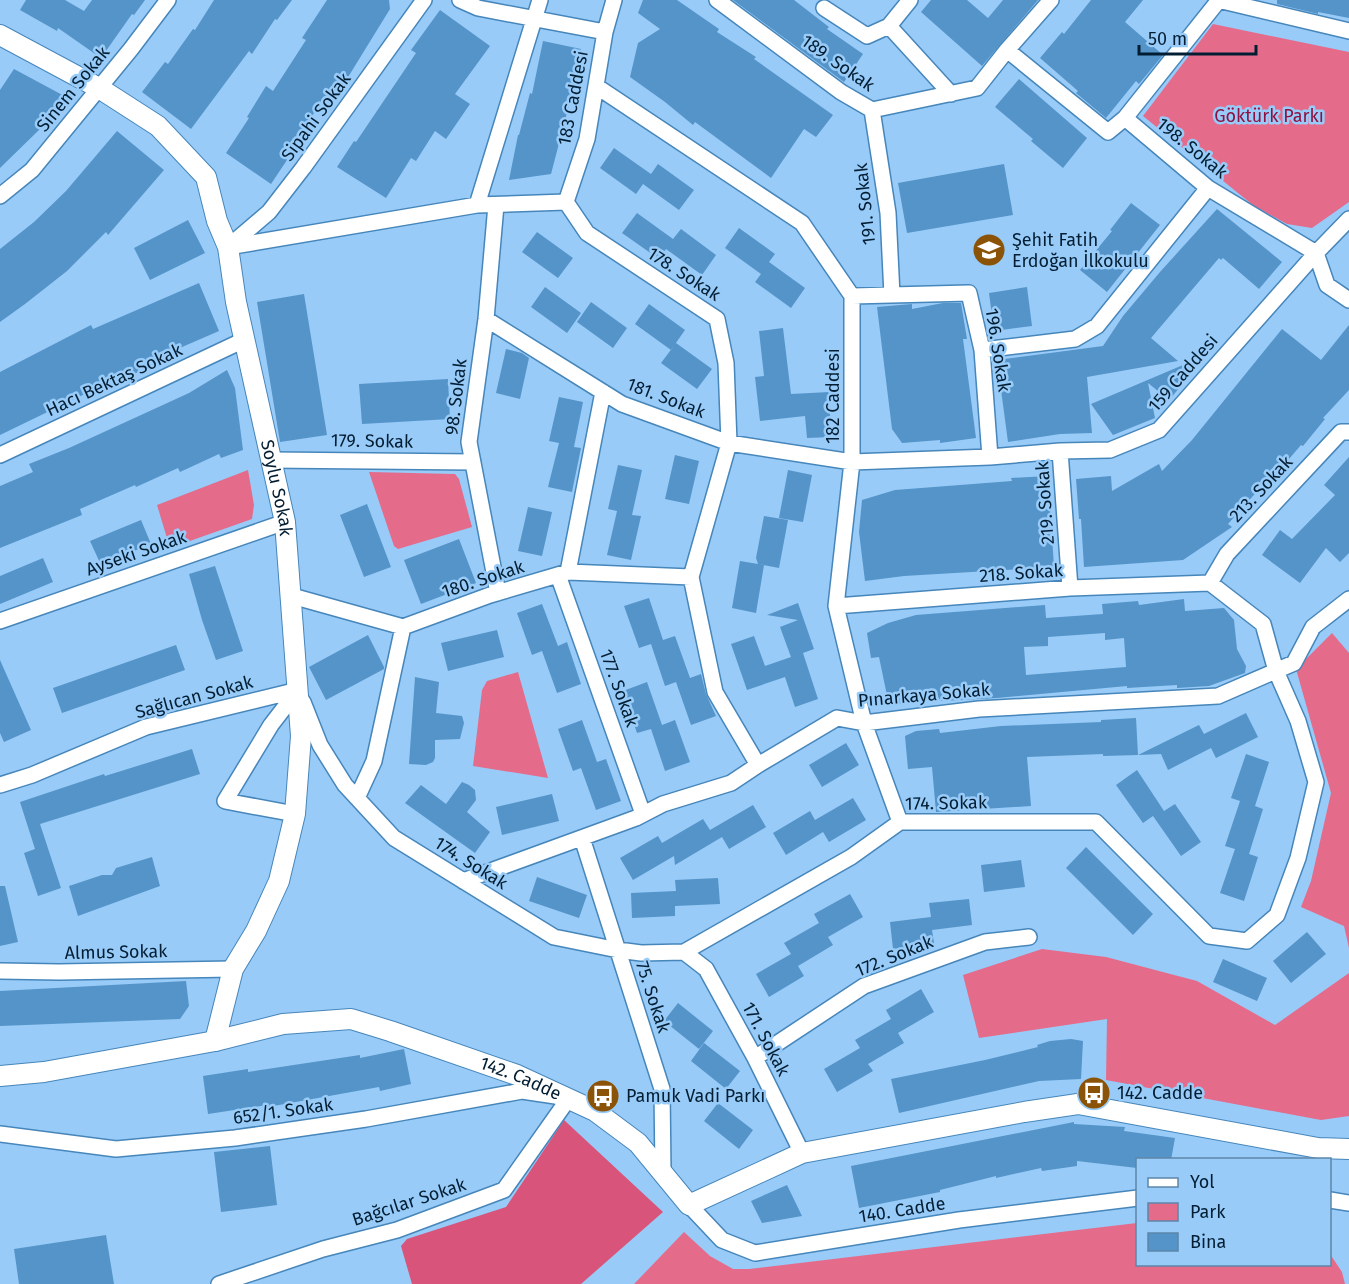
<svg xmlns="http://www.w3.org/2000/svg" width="1349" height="1284" font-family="'Fira Sans',sans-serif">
	<rect width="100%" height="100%" fill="#98cbf8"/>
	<path fill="#e56b8b" d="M1213 24 1349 52V202L1312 228 1287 224 1254 206 1143 116Z
		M248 470 254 505 252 519 170 548 157 505Z
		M369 472 455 474 459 479 472 527 398 549 394 546Z
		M1332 633 1349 653V948L1344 926 1301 907 1311 881 1331 793 1296 669Z
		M518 672 548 778 473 766 482 690 487 681Z
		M1042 949 1106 957 1197 981 1275 1025 1349 973V1116L1321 1120 1106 1080 1107 1019 979 1038 963 975Z
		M1137 1223 1138 1264H1330V1254L1342 1272 1345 1284H634L684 1232 710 1256 733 1269H749Z"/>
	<path fill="#d9547a" d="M564 1120 663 1212 581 1284H412L401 1246 407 1239 506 1207Z"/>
	<path fill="#5494c9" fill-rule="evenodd" d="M26 0H65L84 11 92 0H145L134 15 132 14 101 58 58 28 57 31 20 10Z
		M214 0H292L277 20 275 19 252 54 249 51 191 129 142 92 165 62 168 64 193 29 195 30Z
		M327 0H389L390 9 329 108 321 102 287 155 289 157 271 184 226 153 249 118 247 117 266 86 273 91 306 40 302 38Z
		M643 0H677L719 29 717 32 756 57 754 59 833 115 816 137 804 129 771 178 695 122 693 125 665 102 630 77 638 43 660 29 638 13Z
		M733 0H794L829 27 827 29 863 54 844 82Z
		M931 0H967L988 18 1003 0H1038L982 66 921 12Z
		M1091 0H1143L1125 22 1163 55 1139 84 1136 81 1106 118 1076 93 1078 91 1040 58 1062 32 1064 34Z
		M1277 0H1349V18L1318 12V14L1277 4Z
		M440 10 490 46 455 94 470 104 446 139 435 131 416 161 411 158 386 198 337 167 354 141 356 142 416 53 411 50Z
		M543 41 581 49 574 86 551 174 509 180 518 135H519L530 93 532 94Z
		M14 69 68 98 40 129 0 168V90Z
		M1019 79 1087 138 1063 168 1031 141 1033 139 995 107Z
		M117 131 164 170 108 235 106 232 67 271 25 304 0 322V249L34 222 66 191Z
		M614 148 651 174 658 164 694 190 679 210 643 184 636 194 600 168Z
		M1004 164 1013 215 907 233 898 183Z
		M1131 203 1160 225 1107 292 1080 270 1112 231 1110 230Z
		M1217 209 1282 262 1259 289 1223 258 1221 260 1219 258 1151 338 1178 361 1087 377 1092 433 1060 434 1008 442 997 360 1103 346 1123 316 1160 272Z
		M637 213 673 239 681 229 716 255 702 275 666 249 659 259 622 233Z
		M188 220 205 253 150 280 134 248Z
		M739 228 775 254 769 262 805 288 791 308 755 282 761 274 725 248Z
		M537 232 573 258 558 278 522 252Z
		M199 283 219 331 159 357 161 361 126 378 124 375 0 435V372L91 325 93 329Z
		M545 287 581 313 567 333 531 307Z
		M1027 287 1032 326 994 331 989 293Z
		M304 294 327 435 280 442 257 302Z
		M591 302 627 328 613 348 577 322Z
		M943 303H961L967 339H963L976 438 940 443V440L902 443 892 429 877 307 912 304V309Z
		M649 304 685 330 671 350 635 324Z
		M1349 325V390L1323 418 1325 419 1303 446 1301 445 1271 480 1269 478 1228 524 1232 527 1183 560 1084 567 1081 519H1079L1076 479 1111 476 1112 491 1159 464 1162 471 1192 440 1282 329 1321 360Z
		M783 328 791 394 829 392 831 437 807 438 805 416 760 421 755 377 764 376 759 331Z
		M676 343 712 369 697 389 661 363Z
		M506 349 522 353 529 358 520 399 496 393Z
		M1183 365 1192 373 1169 400 1148 383 1155 418 1113 435 1091 404Z
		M227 370 235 388 243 450 221 458 219 454 180 472 178 468 136 487 135 485 80 509 82 515 0 548V486L33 472 29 464 69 448 189 393Z
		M448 379 450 419 362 424 359 384Z
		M559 397 583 402 574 447 581 448 572 492 548 487 559 443 549 441Z
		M675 455 699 461 689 504 665 499Z
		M1349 457V553L1340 562 1326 548 1300 583 1262 555 1280 530 1292 539 1335 495 1324 485Z
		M618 465 642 470 632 515 641 516 631 560 607 555 617 511 608 509Z
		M788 470 812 475 803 522 779 518Z
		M1048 476 1054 567 904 576 865 581 859 532 862 500 895 490 1012 481 1011 478Z
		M367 504 391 567 364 577 340 515Z
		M528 507 552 512 542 556 518 551Z
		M764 516 788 520 779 568 758 564 756 558Z
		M141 520 151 544 101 565 90 541Z
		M459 539 476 583 421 604 404 560Z
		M43 558 53 582 0 604V576Z
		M740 561 764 565 756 613 732 608Z
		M215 566 243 651 216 660 202 620 189 574Z
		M649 598 663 640 675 636 690 678 701 674 706 694 716 716 691 725 676 682 665 686 651 644 639 648 624 606Z
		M1184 599 1185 611 1224 608 1234 620 1237 649 1246 666 1245 673 1209 686 1177 688V685L1127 688V686L997 698 941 701V699L889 705 879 657 871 658 867 633 888 623 916 615 1045 605 1046 618 1103 614 1102 604 1138 601 1139 605ZM1105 633V640L1124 638 1126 667 1026 675 1024 647 1048 646V637Z
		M798 603 814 649 803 653 818 699 795 707 785 677 747 690 731 644 754 636 765 666 791 657 780 627 798 620 767 615Z
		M542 604 558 646 567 642 581 684 557 693 542 651 532 655 517 613Z
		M497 630 504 657 448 671 441 643Z
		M368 635 384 667V669L326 700 309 667Z
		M176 645 185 670 62 713 53 688Z
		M0 660 31 730 4 742 0 733Z
		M415 677 439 682 436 713 462 716 464 723 460 739 435 740V758L433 762 426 765 409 764Z
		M647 682 662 725 675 720 690 762 665 771 651 729 637 733 623 691Z
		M1246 713 1258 737 1216 758 1211 748 1168 770 1161 754 1138 755 1199 725 1204 734Z
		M1136 718 1138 755 1103 756V754L1027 757 1031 806 936 812 932 767 908 769 905 736 916 731 939 729 940 733 1001 726 1101 722V720Z
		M582 720 597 762 606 759 621 801 596 810 581 768 573 771 558 729Z
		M846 743 859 765 822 787 809 765Z
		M192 749 200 774 40 824 61 888 38 896 24 853 35 849 20 802 104 774 105 776Z
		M1246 754 1269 762 1255 806 1263 809 1249 854 1258 857 1244 901 1220 893 1235 849 1225 846 1240 801 1231 798Z
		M1137 770 1164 811 1175 804 1201 842 1181 856 1153 816 1143 823 1116 785Z
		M462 782 469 785 475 790 476 800 467 812 490 832 475 853 405 803 421 785 446 804Z
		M552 794 559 821 502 835 496 807Z
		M853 798 866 820 829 842 823 832 786 855 773 833 810 811 815 820Z
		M753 805 766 827 729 849 722 837 675 865 674 856 633 880 620 858 658 836 662 843 703 819 710 830Z
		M1086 847 1153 914 1133 935 1066 868Z
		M152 857 160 886 78 916 69 886 102 875H112L116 868Z
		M1021 860 1025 887 984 892 981 865Z
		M537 877 587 895 579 918 529 901Z
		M718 878 720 904 675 906V916L632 918 631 893 676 891 675 880Z
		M0 886H5L18 942 0 946Z
		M850 894 863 917 828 937 833 945 798 966 804 976 769 997 756 974 791 954 784 943 819 923 814 914Z
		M969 899 972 925 932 930 934 943 893 949 890 922 931 917 929 903Z
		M1307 932 1326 954 1291 983 1273 961Z
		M1223 959 1267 978 1257 1001 1213 982Z
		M186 981 189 1006 180 1019 0 1026V991Z
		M921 989 934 1012 898 1033 904 1043 868 1064 873 1071 837 1092 824 1069 860 1048 855 1040 891 1019 886 1010Z
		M678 1003 713 1031 699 1049 664 1021Z
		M1071 1039 1083 1041 1081 1079 1039 1081 899 1113 891 1079 985 1060 1038 1047 1037 1045 1050 1041Z
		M704 1043 740 1071 726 1089 691 1061Z
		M404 1049 411 1084 380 1091 379 1087 268 1107V1105L208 1114 203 1076 248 1069V1072L360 1055V1058Z
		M718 1103 753 1130 739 1149 704 1121Z
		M1074 1122V1124L1125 1127 1124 1131 1175 1138 1171 1160H1137V1168L1077 1161V1166L1042 1171 1041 1168 996 1178V1176L940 1190V1192L859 1208 851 1166Z
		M270 1146 277 1205 221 1212 214 1152Z
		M787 1185 802 1216 762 1223 751 1201Z
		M106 1235 114 1284H19L14 1249Z"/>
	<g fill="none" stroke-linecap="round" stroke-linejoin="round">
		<defs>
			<path id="minor" d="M460 0 478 8 605 32
				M717 0 841 92 872 110 977 88 1007 50 1051 0
				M1218 0 1349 31
				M824 8 867 36 889 26 910 0
				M889 26 951 94
				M1007 50 1108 132 1125 118 1208 188 1316 253 1327 285 1349 300
				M596 86 802 223 852 296V462L836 606 864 723 900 822
				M872 110 888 213 892 295
				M1125 118 1219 0
				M0 196 32 170 131 49 168 0
				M566 202 587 233 717 319 726 363 729 443 691 577 715 692 758 765
				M566 202 587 139 605 32 614 0
				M477 205 540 0
				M496 205 486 319 469 442 498 593
				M228 247 477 205 566 202
				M228 247 269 212 303 168 424 0
				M852 296 969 293 982 350 990 457
				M486 319 622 404 729 443 852 462 990 457 1060 451 1110 450 1159 430 1316 253 1349 219
				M982 350 1075 339 1097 326 1208 188
				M1060 451 1070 588
				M0 455 244 340
				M270 460 473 462
				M568 572 603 392
				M558 575 643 814
				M1210 583 1227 554 1341 432H1349
				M292 596 403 627 490 595 568 572 691 577
				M836 606 1070 588 1210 583
				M0 621 285 522
				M303 702 320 745 345 785 394 838 554 937 618 950 641 953 684 952 851 857 900 822H1096L1209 936 1247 941 1277 915 1298 858 1316 782 1298 721 1276 671 1263 624 1210 583
				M0 785 32 775 146 727 298 690
				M357 798 374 761 403 627
				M295 814 225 801 271 725 298 690
				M582 838 662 1089 663 1173
				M463 881 636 818 663 804 731 783 758 765 837 718 864 723 979 709 1218 696 1294 663 1313 627 1349 599
				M684 952 706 969 755 1058 802 1153
				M0 971 59 972 233 969
				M755 1058 864 986 985 942 1029 937
				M0 1134 116 1149 235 1138 366 1119 522 1091 569 1098 504 1190 397 1230 323 1249 219 1284
				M1330 1200 1349 1203
				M689 1205 722 1240 755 1253 959 1220 1138 1198"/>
			<g id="tertiary">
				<path id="s1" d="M0 35 99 88 158 126 206 177 217 221 228 247 236 302 285 522 301 736 295 814 279 881 256 931 233 969 215 1041"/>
				<path id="s2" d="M0 1076 44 1072 215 1041 283 1024 351 1019 390 1031 517 1075 595 1111 638 1143 689 1205 802 1153 1024 1112 1078 1104 1318 1148 1349 1149"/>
			</g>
		</defs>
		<use href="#minor" stroke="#4686ba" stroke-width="18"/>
		<use href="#tertiary" stroke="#4686ba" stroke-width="22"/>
		<use href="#minor" stroke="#fff" stroke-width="15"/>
		<use href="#tertiary" stroke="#fff" stroke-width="20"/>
	</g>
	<defs>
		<symbol id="school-disc" viewBox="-11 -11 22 22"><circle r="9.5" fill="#8b5308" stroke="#98cbf8"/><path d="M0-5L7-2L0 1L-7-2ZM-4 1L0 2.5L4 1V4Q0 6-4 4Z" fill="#fff"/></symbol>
		<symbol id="bus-disc" viewBox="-11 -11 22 22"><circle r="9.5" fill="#8b5308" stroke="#98cbf8"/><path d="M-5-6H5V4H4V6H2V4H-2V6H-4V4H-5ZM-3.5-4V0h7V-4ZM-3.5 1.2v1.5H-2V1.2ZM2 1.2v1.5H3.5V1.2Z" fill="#fff"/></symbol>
	</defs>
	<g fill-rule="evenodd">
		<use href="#school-disc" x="970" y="231" width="38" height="38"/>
		<use href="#bus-disc" x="1075" y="1074" width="38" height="38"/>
		<use href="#bus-disc" x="584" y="1077" width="38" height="38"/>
	</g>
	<g text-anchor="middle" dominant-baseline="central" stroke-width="5" stroke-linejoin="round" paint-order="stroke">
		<g font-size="18" fill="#031e33" stroke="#98cbf8">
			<text transform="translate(838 63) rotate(35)">189. Sokak</text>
			<text transform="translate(73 89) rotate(-51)">Sinem Sokak</text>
			<text transform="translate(573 98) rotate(-79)">183 Caddesi</text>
			<text transform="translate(316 117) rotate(-54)">Sipahi Sokak</text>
			<text transform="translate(1192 148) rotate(39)">198. Sokak</text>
			<text transform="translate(865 204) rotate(-96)">191. Sokak</text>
			<text transform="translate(684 274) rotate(33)">178. Sokak</text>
			<text transform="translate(998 350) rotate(81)">196. Sokak</text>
			<text transform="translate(1183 373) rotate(-49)">159 Caddesi</text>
			<text transform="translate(114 380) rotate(-25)">Hacı Bektaş Sokak</text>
			<text transform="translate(833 396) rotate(-90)">182 Caddesi</text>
			<text transform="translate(456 397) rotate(-83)">98. Sokak</text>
			<text transform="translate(666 398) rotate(21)">181. Sokak</text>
			<text transform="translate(372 441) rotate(1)">179. Sokak</text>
			<text stroke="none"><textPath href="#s1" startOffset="572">Soylu Sokak</textPath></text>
			<text transform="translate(1261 489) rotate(-47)">213. Sokak</text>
			<text transform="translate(1045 503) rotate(-94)">219. Sokak</text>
			<text transform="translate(136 553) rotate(-19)">Ayseki Sokak</text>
			<text transform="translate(1021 573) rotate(-4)">218. Sokak</text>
			<text transform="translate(483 579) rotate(-18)">180. Sokak</text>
			<text transform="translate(619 688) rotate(70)">177. Sokak</text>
			<text transform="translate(924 695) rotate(-5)">Pınarkaya Sokak</text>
			<text transform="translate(194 697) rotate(-15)">Sağlıcan Sokak</text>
			<text transform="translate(946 803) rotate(-1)">174. Sokak</text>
			<text transform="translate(471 863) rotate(32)">174. Sokak</text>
			<text transform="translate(116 952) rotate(-1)">Almus Sokak</text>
			<text transform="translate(894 956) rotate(-22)">172. Sokak</text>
			<text transform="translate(653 997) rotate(72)">75. Sokak</text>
			<text transform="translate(766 1039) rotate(62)">171. Sokak</text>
			<text stroke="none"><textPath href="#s2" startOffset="536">142. Cadde</textPath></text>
			<text transform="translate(283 1111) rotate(-8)">652/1. Sokak</text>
			<text transform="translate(409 1202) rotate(-18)">Bağcılar Sokak</text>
			<text transform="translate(902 1210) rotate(-9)">140. Cadde</text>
		</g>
		<g font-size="18" fill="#8f1142" stroke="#98cbf8">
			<text x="1269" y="116">Göktürk Parkı</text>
		</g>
		<g font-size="18" fill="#031e33" stroke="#98cbf8" text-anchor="start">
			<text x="1012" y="240">Şehit Fatih<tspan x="1012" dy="21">Erdoğan İlkokulu</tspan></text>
			<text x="1117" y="1093">142. Cadde</text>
			<text x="626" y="1096">Pamuk Vadi Parkı</text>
		</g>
	</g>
	<rect x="1136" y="1158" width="195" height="108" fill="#98cbf8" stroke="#5c86a9" stroke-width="1.5"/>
	<rect x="1148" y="1178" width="30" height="9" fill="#ffffff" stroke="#5c86a9" stroke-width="1.5"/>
	<text x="1190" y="1188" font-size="18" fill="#031e33">Yol</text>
	<rect x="1148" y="1203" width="30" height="18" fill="#e56b8b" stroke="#5c86a9" stroke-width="1.5"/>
	<text x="1190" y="1218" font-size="18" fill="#031e33">Park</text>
	<rect x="1148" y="1233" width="30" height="18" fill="#5494c9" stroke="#5c86a9" stroke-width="1.5"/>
	<text x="1190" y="1248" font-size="18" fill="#031e33">Bina</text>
	<path d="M1139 45v9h117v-9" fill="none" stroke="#031e33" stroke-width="3"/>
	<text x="1148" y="45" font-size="18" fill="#031e33" stroke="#98cbf8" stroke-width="4.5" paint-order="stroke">50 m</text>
</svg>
